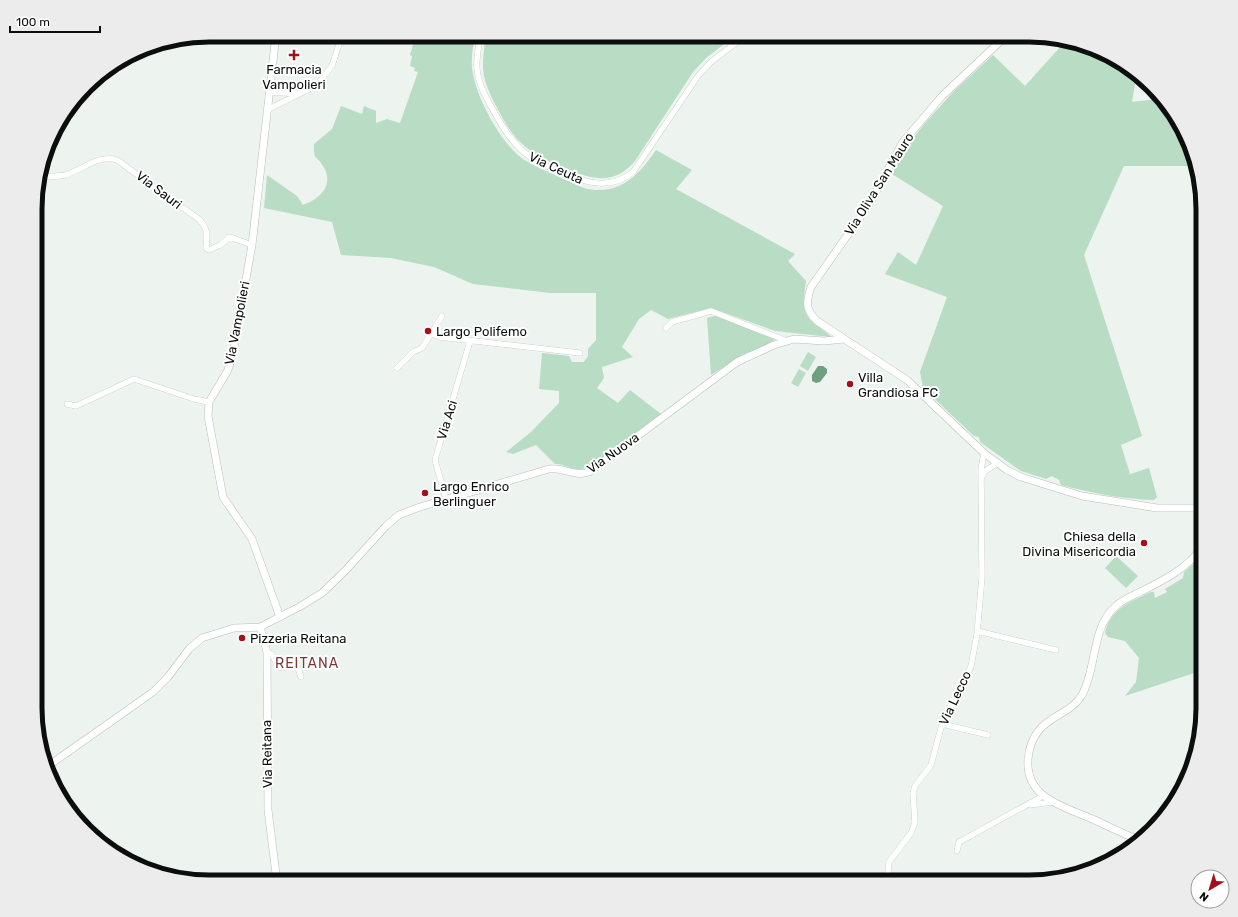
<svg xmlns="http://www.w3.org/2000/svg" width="1238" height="917" font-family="Rubik,sans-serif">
	<rect width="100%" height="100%" fill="#edf3ef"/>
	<path fill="#b8dcc4" d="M417 35H475C473 46 471 57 472 68 475 95 498 138 519 156 530 165 545 170 559 177 567 180 576 185 584 188 619 197 639 175 656 150L692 170 676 189 795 254 788 261 806 281C804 299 799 312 816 325 821 329 827 332 831 337L775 331 711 308 668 319 651 310 639 319 622 347 633 357 602 367 604 378 597 388 618 403 630 390 661 414C643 427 602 465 582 469 572 471 564 463 555 464L536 445 513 454 506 452 531 432 559 403V391L539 389 542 353 569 356 572 362H584L588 356V349L596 340V293H550L473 284 434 267 391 258 341 255 332 222 264 208 267 175 297 196 303 205C320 199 335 185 323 166 316 155 313 160 314 144L332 129 341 106 362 114 364 106 376 111V123L387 119 400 123 418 72 414 71 415 68 410 66 412 56 410 55 414 41 417 40Z
		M486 35H736L706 58 693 72 635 161C627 170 619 176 607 178 583 181 533 157 517 139 507 128 489 95 485 80 481 65 484 50 486 35Z
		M1056 39 1096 48 1135 71 1139 76 1135 84 1132 102 1158 99 1185 132 1194 166H1124L1084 255 1142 436 1121 445 1130 474 1149 468 1157 497 1154 500C1122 499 1092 493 1061 485L1059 480 1052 476 1046 479 1021 471 980 442 979 437 974 436 923 388 920 372 947 297 885 274 898 252 916 265 943 206 892 174 910 142 925 123 955 90 993 55 1025 86 1061 46Z
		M714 316 720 317 776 339 759 350 746 353 711 375 707 318Z
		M808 352 816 357 808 371 800 366Z
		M799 369 806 373 798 387 791 383Z
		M1116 556 1138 576 1126 588 1105 568Z
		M1199 559H1203V670L1125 696 1136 682 1139 658 1125 641 1108 637 1105 633C1110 609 1130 602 1151 592H1154L1155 598 1167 592 1165 589 1183 578 1184 572Z"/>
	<path fill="#6e9f7f" d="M818 366H823L827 369V373L820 382 816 383 812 381V375Z"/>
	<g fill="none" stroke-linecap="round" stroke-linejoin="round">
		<defs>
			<path id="minor" d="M480 35C479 46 476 58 477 69 478 83 485 96 492 108 515 150 523 156 567 175 591 184 612 189 633 172L698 76 711 62 746 35
				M271 92 299 94
				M269 109 317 85 332 66 342 35
				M40 176C48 176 57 177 65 175 82 170 99 154 117 160L200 220C209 232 207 235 206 248L209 250 220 245 230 237 252 245
				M666 328 672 322 711 311 787 341
				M431 333 439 337 580 353
				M397 368 413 352 422 348 442 316
				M67 404 76 406 134 379 194 399 209 402
				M982 477 984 472 997 463
				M446 499 435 460 470 341
				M977 631 1056 650
				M267 652 272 654 278 667 283 668 294 664 297 665 301 677
				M942 724 988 735
				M1030 805 1053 802
				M957 851 959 842 1043 796
				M887 882 889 862 911 833 915 823 913 793 915 786 931 765 942 724 953 701 964 683 971 666 977 634 982 577 981 469 984 453"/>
			<path id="tertiary" d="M276 35 252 245 233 353 228 370 209 402 208 416 223 497 252 539 280 617
				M1007 35 942 96 903 142 868 206 811 287C806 302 805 309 817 321L907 380 984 453 1007 470 1021 477 1082 496 1157 508H1203
				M260 627 299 607 322 593 345 571 386 526 399 515 420 507 549 469C563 467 575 477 589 472L737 362 774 345 794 339 824 341 844 339
				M260 627 267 652 268 810 277 882
				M48 766 153 692 168 677 189 649 202 638 234 628 260 627
				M1137 839C1121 833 1106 825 1090 818 1062 806 1025 797 1028 759 1029 748 1033 737 1040 729 1052 715 1072 712 1082 695 1097 668 1091 627 1116 606 1122 600 1132 596 1140 592 1160 582 1185 570 1199 551 1202 547 1202 539 1203 534"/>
		</defs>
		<use href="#minor" stroke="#b9bfbb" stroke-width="6"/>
		<use href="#tertiary" stroke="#b9bfbb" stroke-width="8"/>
		<use href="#minor" stroke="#fff" stroke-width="5.5"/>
		<use href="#tertiary" stroke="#fff" stroke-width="7"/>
	</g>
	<g fill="#a60f18" stroke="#fefffe" stroke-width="1.5">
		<path d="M292 49h4v4h4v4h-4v4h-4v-4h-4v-4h4z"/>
		<circle cx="428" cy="331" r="4"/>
		<circle cx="850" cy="384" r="4"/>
		<circle cx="425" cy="493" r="4"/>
		<circle cx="1144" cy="543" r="4"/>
		<circle cx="242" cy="638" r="4"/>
	</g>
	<g text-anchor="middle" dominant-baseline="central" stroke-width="4" stroke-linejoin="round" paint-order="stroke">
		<g font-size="13" fill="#0c0e0d" stroke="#fefffe" text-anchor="start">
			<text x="294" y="69" text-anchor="middle">Farmacia<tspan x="294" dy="15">Vampolieri</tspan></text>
			<text x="436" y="331">Largo Polifemo</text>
			<text x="858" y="377">Villa<tspan x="858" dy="15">Grandiosa FC</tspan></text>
			<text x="433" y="486">Largo Enrico<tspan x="433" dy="15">Berlinguer</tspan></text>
			<text x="1136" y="536" text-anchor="end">Chiesa della<tspan x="1136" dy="15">Divina Misericordia</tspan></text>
			<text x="250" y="638">Pizzeria Reitana</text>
		</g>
		<g font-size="13" fill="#0c0e0d" stroke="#fefffe">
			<text transform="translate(556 168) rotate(25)">Via Ceuta</text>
			<text transform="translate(879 184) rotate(-58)">Via Oliva San Mauro</text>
			<text transform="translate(159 190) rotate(37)">Via Sauri</text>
			<text transform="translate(237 323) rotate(-79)">Via Vampolieri</text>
			<text transform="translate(447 420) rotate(-73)">Via Aci</text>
			<text transform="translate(613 453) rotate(-35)">Via Nuova</text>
			<text transform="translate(955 698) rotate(-65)">Via Lecco</text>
			<text transform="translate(267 754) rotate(-91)">Via Reitana</text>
		</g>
		<g font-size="14" letter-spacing="1" fill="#7e3732" stroke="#fefffe">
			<text x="307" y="663">REITANA</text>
		</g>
	</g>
	<path d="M0 0H1238V917H0ZM209 42H1029A167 167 0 0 1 1196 209V708A167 167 0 0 1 1029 875H209A167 167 0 0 1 42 708V209A167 167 0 0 1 209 42Z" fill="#ebeceb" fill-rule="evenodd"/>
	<path fill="none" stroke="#0c0e0d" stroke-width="5" d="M209 42H1029A167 167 0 0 1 1196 209V708A167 167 0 0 1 1029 875H209A167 167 0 0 1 42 708V209A167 167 0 0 1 209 42Z"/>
	<g transform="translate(1210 889) rotate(218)"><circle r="19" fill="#fefffe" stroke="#9d9f9e"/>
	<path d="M0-3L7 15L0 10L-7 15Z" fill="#a60f18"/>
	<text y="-6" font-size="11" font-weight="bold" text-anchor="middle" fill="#0c0e0d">N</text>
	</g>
	<path d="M10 26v6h90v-6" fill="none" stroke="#0c0e0d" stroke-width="2"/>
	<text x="16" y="26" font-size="12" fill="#0c0e0d" stroke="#fefffe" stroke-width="3" paint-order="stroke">100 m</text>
</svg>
